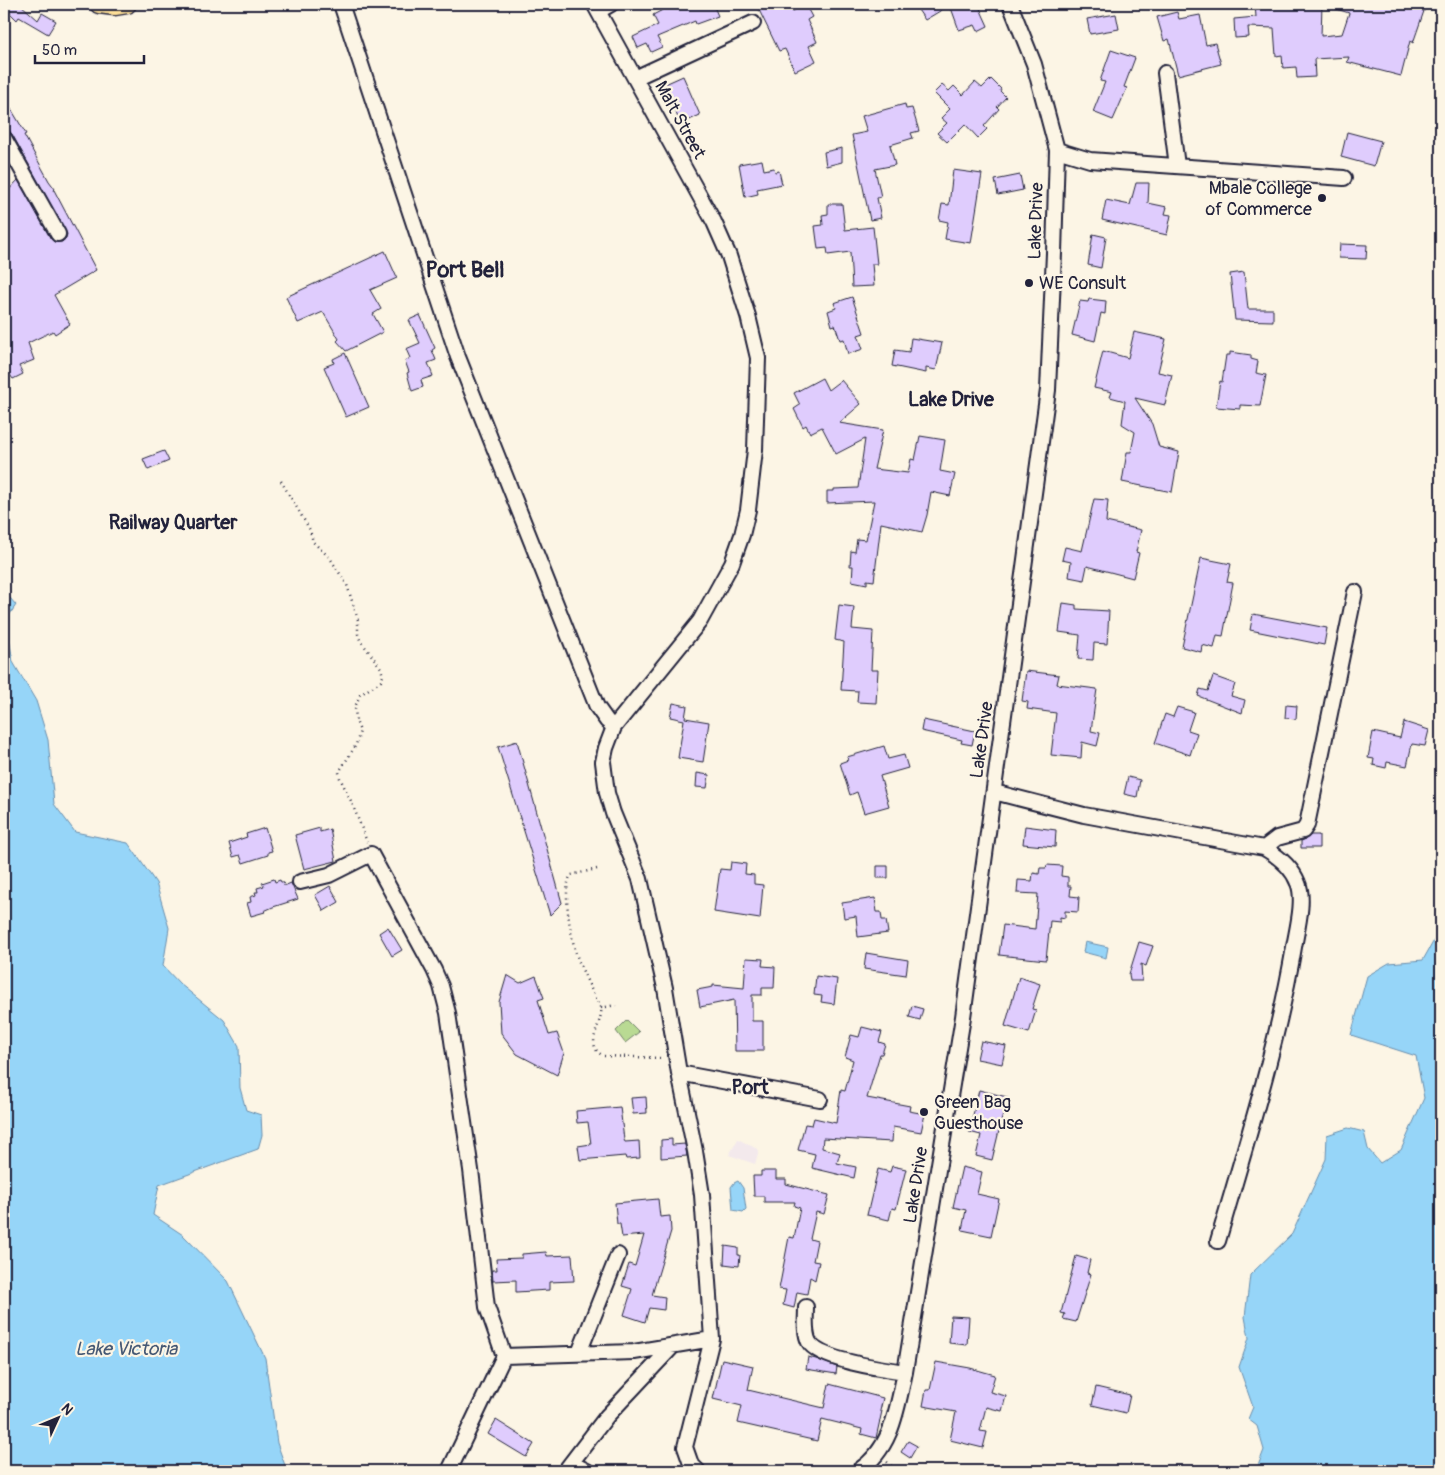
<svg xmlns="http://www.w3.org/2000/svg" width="1445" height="1475" font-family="Pangolin,sans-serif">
	<rect width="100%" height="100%" fill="#fcf5e5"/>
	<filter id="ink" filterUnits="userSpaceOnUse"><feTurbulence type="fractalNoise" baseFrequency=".02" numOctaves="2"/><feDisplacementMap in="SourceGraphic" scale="10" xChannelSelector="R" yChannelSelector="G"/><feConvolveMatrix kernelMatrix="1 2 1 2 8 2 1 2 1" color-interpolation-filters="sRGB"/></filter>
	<g filter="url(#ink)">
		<path fill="#f3e9ec" d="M738 1139 759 1150 755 1164 729 1155Z"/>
		<path fill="#b9da93" stroke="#6e7e67" d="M627 1020 639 1032 625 1043 616 1031Z"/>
		<path fill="#96d5f8" stroke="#688dac" d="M10 598 16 605 6 620 13 662 36 701 48 740 54 804 75 832 128 843 156 883 169 928 163 966 180 984 224 1020 239 1046 240 1088 246 1110 261 1115 262 1135 258 1149 159 1185 153 1215 183 1235 228 1281 265 1358 277 1443 287 1471H4V599Z
			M1441 928V1471H1256L1264 1450 1257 1426 1248 1419 1253 1407 1239 1367 1249 1338 1245 1317 1250 1275 1292 1234 1326 1159 1327 1135 1348 1128 1364 1132 1368 1149 1380 1163 1401 1150 1424 1098 1416 1056 1351 1035 1367 976 1389 963 1423 960Z
			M1085 942 1108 947 1106 958 1083 952Z
			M738 1181 743 1188 746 1209 743 1212 733 1210 731 1187 734 1183Z"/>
		<path fill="#dfccfd" stroke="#22223b" d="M4 4H20L38 20 42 13 56 21 48 34 19 17 17 20 4 7Z
			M674 4H713L718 16 696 24 695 21 657 37 662 47 651 52 647 44 638 48 633 37 658 25 653 15Z
			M772 4H789L793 11 805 4 812 17 807 20 817 42 809 46 816 61 795 71 785 49 779 51 759 10Z
			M914 4H978L988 26 978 31 975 25 959 30 950 5 925 20Z
			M1255 4H1322L1321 36 1342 34 1349 13 1327 6V4H1409L1408 6 1424 11 1413 43 1410 41 1401 76 1347 62 1349 57 1314 59 1315 77 1297 78 1296 67 1283 68 1282 55 1276 56 1274 28 1248 27 1249 37 1235 38 1234 19 1256 17Z
			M1177 12 1179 19 1200 15 1206 45 1215 43 1221 64 1178 75 1169 39 1164 41 1157 17Z
			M1116 14 1119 29 1090 34 1087 19Z
			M1111 50 1135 58 1124 87 1127 88 1113 120 1093 112 1105 82 1100 81Z
			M683 76 700 115 681 124 663 85Z
			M991 79 1001 89 1000 91 1006 97 997 107 999 109 984 126 987 129 978 138 965 124 947 142 937 133 947 123 941 118 950 109 934 93 942 85 949 91 954 86 963 95 975 82 982 88Z
			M4 97 26 134 24 135 49 181 55 189 54 190 96 270 54 295 70 324 55 334 53 331 28 343 34 360 19 366 23 374 13 379 10 375 4 378V195L18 180 51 239 54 242H62L66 238 67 234 12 134 4 129Z
			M905 104 906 109 912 108 919 131 911 133 913 138 890 145 895 165 875 169 881 197 877 198 881 218 870 220 852 135 867 132 862 116Z
			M1347 132 1381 141 1374 166 1341 157Z
			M842 148V162L826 166 824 152Z
			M762 160 764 170 774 168 775 172 779 171 782 184 757 189 758 194 745 197 739 164Z
			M953 170 982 174 971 243 945 239 948 222 939 220 942 204 949 205Z
			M1020 175 1023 190 998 195 995 180Z
			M1136 183H1149L1148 203 1167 207 1165 214 1171 215 1167 235 1102 220 1106 200 1130 205Z
			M828 204H842L845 230 873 227 877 264H872L874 286 852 287 850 252 828 255 827 248 818 249 815 226 823 225 822 215 828 214Z
			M1093 234 1106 237 1101 268 1088 265Z
			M1340 244 1367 245 1366 259 1339 258Z
			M385 251 397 278 370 290 381 309 373 314 383 332 346 351 337 341 339 339 323 312 298 323 286 297Z
			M1244 272 1248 309H1273V321L1235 320 1230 274Z
			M852 297 864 333 858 335 863 349 848 354 844 339 840 340 835 325 832 326 828 311 836 308 834 303Z
			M1089 299 1106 301 1105 314 1101 313 1095 341 1072 335 1080 301 1088 302Z
			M420 315 435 348 432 350 436 360 428 363 433 376 421 380 423 387 412 391 407 373 409 372 405 361 410 358 406 349 420 343 409 320Z
			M1134 332 1166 339 1158 372 1172 375 1165 405 1135 398 1152 424 1159 447 1179 452 1172 492 1122 482 1127 452H1131L1135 432 1122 424 1125 401 1110 397 1112 392 1094 388 1103 351 1128 358Z
			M911 338 942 343 936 370 926 368V373L892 366 895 350 909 352Z
			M1230 352 1251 355V359L1258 361 1256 373 1266 375 1260 406 1240 405V409L1216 407 1220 381 1222 382 1226 355H1230Z
			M345 353 369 407 346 417 324 367 334 363 333 359Z
			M822 378 828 390 841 380 861 404 839 423 883 430 874 469 908 473 911 459 915 460 920 436 945 440 940 471 955 474 950 496 931 492 927 515 922 532 881 523 874 581 867 580V584L852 581 853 566H850L851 551 855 552 857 539 866 540 874 501 827 503V491H834V489L858 488 865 439 836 454 822 427 810 433 806 425 803 427 794 409 800 405 794 393Z
			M164 451 169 461 148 470 143 459Z
			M1094 499 1108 500 1106 522 1141 530 1136 552 1139 553 1133 578 1087 566 1084 580 1069 577 1071 562 1062 560 1065 547 1082 551Z
			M1201 558 1231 564 1227 582 1233 583 1223 636 1217 635 1214 648 1202 645 1201 652 1182 647Z
			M1063 603 1076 605V609L1109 611 1107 644 1094 643 1093 660 1078 659 1080 635 1059 632Z
			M839 605 854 607 852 629 873 631 871 670H878L876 703 857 702 858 691 841 690 844 642 835 640Z
			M1253 614 1327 628 1324 645 1250 630Z
			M1026 671 1059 675 1057 684 1097 689 1091 731 1100 733 1097 746 1082 742 1081 758 1051 755 1056 713 1027 709 1028 702 1022 701Z
			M1213 676 1235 684 1231 696 1245 700 1242 713 1198 696 1200 689 1208 691Z
			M673 703 687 706 685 718 709 722 703 762 678 758 684 720 670 717Z
			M1286 705 1297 706 1296 719 1285 718Z
			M1177 707 1194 712 1188 730 1197 733 1190 755 1155 743 1165 714 1173 717Z
			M923 720 975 731 972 745 961 743 962 740 921 731Z
			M1404 722 1429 730 1425 746 1412 744 1407 766 1387 762 1386 768 1373 765 1374 759 1368 758 1373 732 1400 738Z
			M517 741 562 903 550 915 498 747Z
			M884 746 888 759 904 755 908 768 880 776 889 806 864 813 857 792 850 795 840 763 848 760 847 757Z
			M697 773 709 775 707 788 696 787Z
			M1128 777 1140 780 1137 797 1124 794Z
			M1025 826 1056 830 1055 847 1023 844Z
			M265 828 272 851 268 852V855L243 863 240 855 233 857 229 843 247 837 246 834Z
			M320 828V832L330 829 336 861 304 869 295 835Z
			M1311 835H1319V848H1301V841L1306 839Z
			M731 862 746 864 745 874 754 875V884L763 885 760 919 714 912 720 869 730 870Z
			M1047 865 1062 866 1061 876 1068 877V886H1071L1070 896 1079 897 1078 912 1065 911V918L1060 917V922L1050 921 1046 960 999 955 1003 925 1035 929 1038 894 1017 893 1018 880 1032 881 1033 873 1039 874 1040 868H1046Z
			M877 866H888V878H877Z
			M274 879 275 882 280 880 281 882H283L284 886 291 883 298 899 273 907 264 911 265 912 251 916 247 903 251 902 250 897 256 895 255 892H258L257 888 264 886 262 883Z
			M330 886 339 902 324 911 315 895Z
			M875 898 877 912H881L882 920H886L888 933 858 937 856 916 844 918 842 903Z
			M388 927 402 950 392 956 379 933Z
			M1139 942 1153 946 1146 966 1141 964 1142 981H1130L1129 974Z
			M866 953 908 960 906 975 864 969Z
			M746 958 763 959 762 966 775 967 774 988H762V995H752V1021H763V1051H735L734 1000 700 1007 697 990 713 987V985L744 988Z
			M507 975 520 983 536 976 544 998 538 1000 549 1035 557 1033 564 1053 557 1075 517 1054 501 1033 499 1002Z
			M816 976 837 979 834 1004 821 1002 822 996 814 995Z
			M1019 977 1040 984 1032 1009 1036 1010 1029 1033 1005 1026Z
			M912 1006 923 1009 920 1020 909 1017Z
			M862 1027 882 1032 879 1042 885 1044 882 1054H880L867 1098 910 1106 909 1111 925 1114 921 1132 893 1127 892 1142 823 1138 822 1148 840 1153 837 1163 856 1167 854 1178 812 1168 815 1154 798 1150 805 1124 812 1125 814 1118 836 1123 841 1090 845 1091 853 1060 845 1057 851 1035 859 1037Z
			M981 1041 1006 1046 1002 1064 977 1059Z
			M979 1090 1007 1097 992 1160 976 1156 981 1135 969 1132Z
			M646 1097 647 1113 633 1114 631 1098Z
			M620 1107 624 1140 625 1142 639 1141 640 1158 626 1159 625 1156 580 1160 578 1146 591 1144 588 1122 577 1123 576 1111Z
			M672 1139V1145L685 1144 687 1156 661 1158V1140Z
			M892 1166 906 1169 896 1209 892 1208 889 1220 867 1215 878 1169 890 1172Z
			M962 1167 982 1172 977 1194 999 1199 991 1236 962 1230 966 1210 953 1207Z
			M761 1171H776V1179H786V1184L829 1195 824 1214 816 1212 810 1239 817 1241 813 1261 819 1262 815 1280 810 1277 807 1294 797 1292 794 1308 783 1305 786 1290 779 1289 789 1237 794 1238 800 1208 794 1206 795 1202H764V1196H754L753 1176H761Z
			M658 1199 660 1217 670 1216 671 1231 652 1295 665 1297 664 1310 649 1308 645 1322 624 1315 632 1289 622 1286 629 1264 635 1266 644 1235 622 1237 620 1224H617L615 1203Z
			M725 1246 738 1248V1255H740L739 1266 724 1264Z
			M546 1252 547 1256 572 1255 574 1281 549 1282V1290L516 1292V1280L493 1281 492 1270H497L496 1259 522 1258V1254Z
			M1076 1256 1090 1260 1087 1273 1091 1274 1076 1322 1063 1319 1065 1314 1061 1313Z
			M951 1316 969 1317 967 1345 949 1343Z
			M808 1357 816 1359 837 1367 836 1374 806 1369Z
			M722 1359 753 1366 748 1390 824 1408 829 1384 883 1398 880 1411H882L876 1438 861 1434 862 1429 822 1419 817 1441 738 1423 742 1406 713 1399Z
			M936 1362 970 1368 995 1375 990 1392 1006 1396 1002 1411 986 1407 980 1431 987 1432 983 1448 950 1440 956 1412 923 1406 926 1390H930Z
			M1096 1387 1130 1395 1126 1413 1092 1405Z
			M496 1420 534 1444 526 1457 488 1434Z
			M908 1441 917 1446 910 1458 901 1452Z"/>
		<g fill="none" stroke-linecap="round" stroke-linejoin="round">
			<defs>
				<path id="minor" d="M341 4 458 357 597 707 607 721 614 727
					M594 4 714 222 729 256 748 316 758 358 755 450 748 510 742 535 732 563 700 621 614 727 606 748 603 762 607 793 613 813 640 879 665 988 679 1073 695 1151 702 1195 712 1339 685 1447 691 1464 698 1471
					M599 11 611 4
					M1165 73 1177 166
					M635 78 753 23
					M4 138 58 234
					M1057 150 1090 160 1344 178
					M994 792 1084 815 1264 848C1278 856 1292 867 1298 883 1305 899 1297 929 1294 947 1277 1047 1246 1144 1218 1241
					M1264 848 1277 838 1303 831 1307 825 1355 592
					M300 882 329 875 371 854 434 970 441 986 448 1013 471 1170 487 1307 504 1356
					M679 1073 820 1099
					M806 1307C806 1318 804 1332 809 1342 819 1360 884 1369 905 1372
					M579 1353 618 1255
					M571 1463 587 1471
					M449 1471 504 1356 634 1352 712 1339
					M565 1471 607 1416 672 1347
					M858 1471C892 1449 897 1409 905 1372L963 1017 1048 390 1054 253 1057 150 1034 64 1010 4"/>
				<path id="major" d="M99 4 115 6 127 4"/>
			</defs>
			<use href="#minor" stroke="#22223b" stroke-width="18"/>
			<use href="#major" stroke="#22223b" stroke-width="21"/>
			<path stroke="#22223b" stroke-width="2.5" stroke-dasharray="1 4" stroke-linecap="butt" d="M281 481 310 530 313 542 330 558 347 585 358 620V634L360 640 381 668 383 676 381 681 360 695 355 707 356 721 360 731 356 745 339 772 340 778 352 803 367 842
				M597 869 571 875C561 889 572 945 579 962 583 972 588 983 593 993 595 998 600 1003 601 1007 604 1022 582 1046 604 1056L662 1058
				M601 1008 616 1005
				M887 1462 897 1471"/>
			<use href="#minor" stroke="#fcf5e5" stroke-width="14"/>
			<use href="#major" stroke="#fdde96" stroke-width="18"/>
		</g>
	</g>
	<g fill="#22223b" stroke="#fcf5e5" stroke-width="2">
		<circle cx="1322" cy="198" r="5"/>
		<circle cx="1029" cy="283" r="5"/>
		<circle cx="924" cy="1112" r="5"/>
	</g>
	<g text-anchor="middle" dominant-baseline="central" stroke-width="4.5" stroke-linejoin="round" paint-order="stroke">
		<g font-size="18" fill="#22223b" stroke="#fcf5e5">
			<text transform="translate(680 120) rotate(61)">Malt Street</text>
			<text transform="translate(1036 221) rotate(-88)">Lake Drive</text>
			<text transform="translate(982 740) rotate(-82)">Lake Drive</text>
			<text transform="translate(916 1185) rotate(-81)">Lake Drive</text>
		</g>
		<g font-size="18" fill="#22223b" stroke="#fcf5e5" text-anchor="start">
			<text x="1312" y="188" text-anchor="end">Mbale College<tspan x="1312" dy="21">of Commerce</tspan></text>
			<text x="1039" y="283">WE Consult</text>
			<text x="934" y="1102">Green Bag<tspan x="934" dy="21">Guesthouse</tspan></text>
		</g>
		<g font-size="19" font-style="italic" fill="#455874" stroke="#fcf5e5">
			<text x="126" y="1349">Lake Victoria</text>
		</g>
		<g font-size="20" font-weight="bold" fill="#22223b" stroke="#fcf5e5">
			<text x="951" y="399">Lake Drive</text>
			<text x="173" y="522">Railway Quarter</text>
			<text x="750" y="1087">Port</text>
		</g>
		<g font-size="22" font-weight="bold" fill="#22223b" stroke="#fcf5e5">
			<text x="465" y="270">Port Bell</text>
		</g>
	</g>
	<rect width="1445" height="1475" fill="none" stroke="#fcf5e5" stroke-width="20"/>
	<rect x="10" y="10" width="1425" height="1455" fill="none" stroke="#22223b" stroke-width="2" filter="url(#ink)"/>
	<g transform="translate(58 1418) rotate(46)" stroke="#fcf5e5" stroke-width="4" paint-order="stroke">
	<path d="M0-4L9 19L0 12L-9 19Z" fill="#22223b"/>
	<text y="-8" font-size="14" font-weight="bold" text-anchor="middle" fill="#22223b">N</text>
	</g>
	<path d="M35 55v8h109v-8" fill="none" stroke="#22223b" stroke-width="2.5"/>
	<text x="42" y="55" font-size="15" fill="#22223b" stroke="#fcf5e5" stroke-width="4" paint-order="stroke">50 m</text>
</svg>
